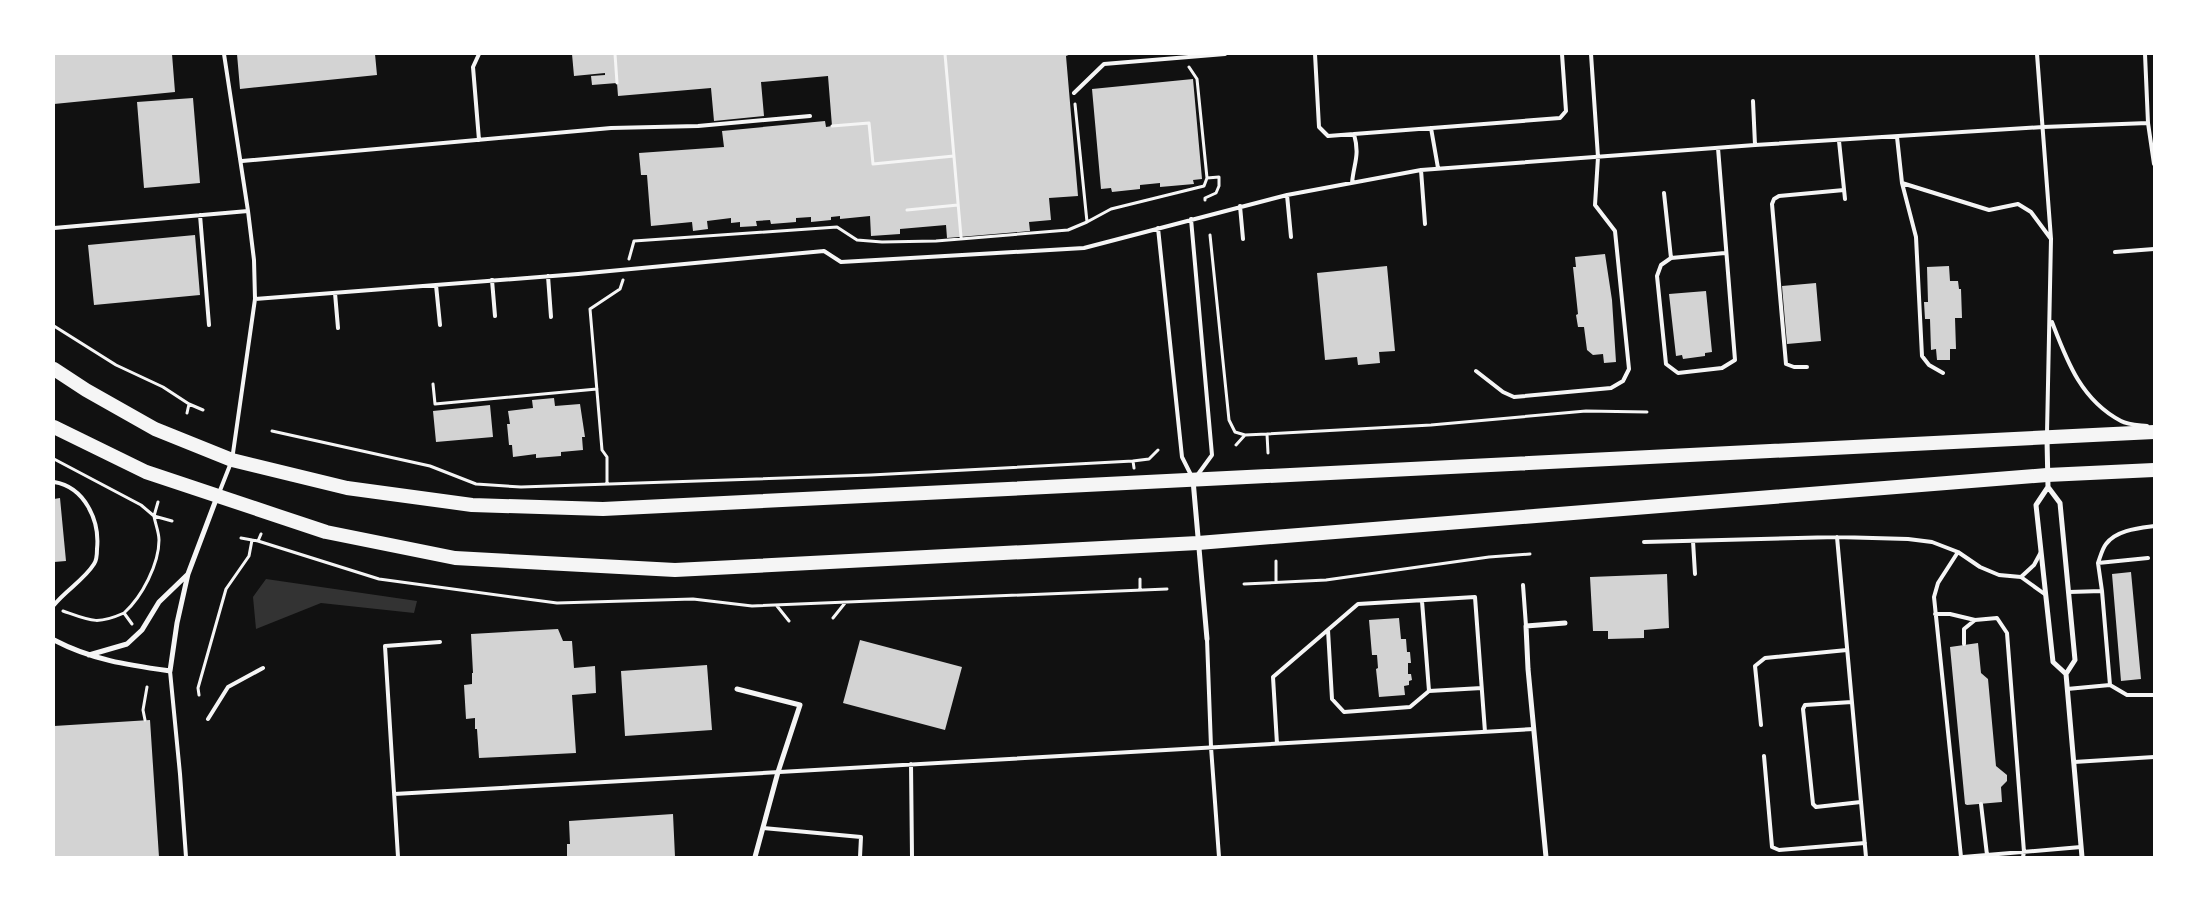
<svg xmlns="http://www.w3.org/2000/svg" width="2208" height="911" font-family="'Open Sans',sans-serif">
	<rect width="100%" height="100%" fill="#111"/>
	<path fill="#333" d="M266 579 417 601 414 613 321 603 256 629 253 597Z"/>
	<path fill="#d3d3d3" d="M54 54H172L175 92 54 104Z
		M237 54H375L377 75 240 89Z
		M572 54H1071L1066 56 1078 196 1049 198 1051 220 1029 222 1030 231 947 238 946 225 900 229V234L871 236 870 216 840 219V216L831 217V220L811 222V217L796 218V222L771 224 770 220 756 221 757 226 740 227V222L731 223V218L707 221 708 229 693 231 692 222 651 226 647 175H641L639 153 724 147 722 131 825 121 826 127 832 126 828 76 761 82 764 116 714 121 711 88 618 96 617 83 592 85 591 76 605 75V73L574 76Z
		M1193 79 1202 179 1193 180 1194 184 1160 187V183L1140 185V189L1112 192 1111 188 1101 189 1092 89Z
		M193 98 200 183 144 188 137 102Z
		M195 235 200 295 94 305 88 245Z
		M1605 254 1612 300 1616 362 1604 363 1603 354 1593 355 1587 350 1584 327H1578L1576 315 1578 314 1573 267H1576L1575 257Z
		M1387 266 1395 351 1379 352 1380 363 1358 365 1357 357 1325 360 1317 273Z
		M1949 266 1950 281H1958L1959 289H1961L1962 318H1955L1956 349H1950V360H1937L1936 349 1931 350 1930 319H1925L1924 302H1928L1927 267Z
		M1816 283 1821 341 1787 344 1782 286Z
		M1706 291 1712 352 1705 353V356L1683 359 1682 355 1676 356 1669 294Z
		M554 398 555 406 580 404 585 437H582L583 450 561 452V456L536 458V454L513 457 512 445H509L507 424H510L508 411 533 408 532 400Z
		M490 405 493 437 436 442 433 411Z
		M60 498 66 561 54 562V499Z
		M2131 572 2141 679 2121 681 2112 574Z
		M1667 574 1669 628 1644 630V638L1608 639V631H1593L1590 577Z
		M1399 618 1401 639H1406L1407 652H1410L1411 663H1408V674H1411L1412 680 1409 681V685L1404 686 1405 695 1379 697 1376 669 1378 668 1377 655H1372L1369 620Z
		M558 629 563 641H572L574 668 595 666 596 693 572 695 576 753 479 758 477 729H475V718L466 719 464 685 472 684V673H473L471 634Z
		M860 640 962 667 945 730 843 703Z
		M1978 643 1981 673 1988 679 1996 766 2007 775V781L2001 787 2002 802 1967 805 1965 804 1950 647Z
		M707 665 712 730 625 736 621 671Z
		M150 720 159 857H54V726Z
		M673 814 675 857H567V844H570L569 821Z"/>
	<g fill="none" stroke-linecap="round" stroke-linejoin="round">
		<path stroke="#f5f5f5" stroke-width="3" d="M615 54 617 83
			M945 54 961 237
			M1075 104 1087 222
			M832 126 869 123 873 164 954 156
			M1205 200V198L1216 193 1219 186V177L1207 178
			M907 210 958 205
			M1210 235 1229 420 1235 432 1245 435
			M629 259 634 241 837 227 857 240 882 242 936 241 1068 230 1087 222 1111 209 1204 186 1207 178 1197 79 1189 67
			M54 326 116 365 163 387 189 404 203 410
			M433 384 435 404 597 389
			M187 413 189 404
			M272 431 430 466 476 484 521 487 871 475 1133 461
			M1267 434 1431 425 1586 411 1647 412
			M1236 445 1245 435 1267 434 1268 453
			M54 459 141 505 154 516 158 502
			M1134 468 1133 461 1149 459 1158 450
			M607 483V457L602 450 590 309 620 289 623 280
			M252 540 258 541 261 534
			M258 541 379 579 557 603 693 599 752 606 1167 589
			M1276 561V582
			M1140 579V590
			M1244 584 1326 580 1489 557 1530 554
			M777 606 789 621
			M63 611C91 621 97 625 124 613
			M833 618 845 603
			M132 624 124 613C142 597 159 564 159 540 159 532 155 523 154 516L172 521
			M199 695 198 688 226 589 249 556 252 540 241 538
			M145 720 143 710 147 687"/>
		<path stroke="#f5f5f5" stroke-width="4" d="M479 54 473 67 479 140
			M1315 54 1319 127 1328 136 1560 118 1566 111 1562 54
			M2037 54 2051 239 2047 433
			M2145 54 2148 123 2154 164
			M1074 93 1104 64 1225 54
			M1753 101 1755 145
			M1431 128 1438 168
			M1897 137 1902 183 1916 237 1922 356 1929 365 1943 373
			M1839 141 1845 199
			M1718 148 1735 360 1722 368 1678 373 1666 364 1657 276 1661 265 1671 258 1725 253
			M242 161 611 128 698 126 810 116
			M1421 170 1425 224
			M1352 183C1354 162 1360 156 1354 134
			M1902 183 1989 210 2018 204 2031 212 2051 239
			M1664 193 1671 258
			M1287 195 1291 237
			M1240 206 1243 239
			M200 215 209 325
			M1191 219 1212 455 1196 477
			M54 228 248 211
			M1158 228 1182 457 1192 477
			M2115 252 2154 249
			M548 276 551 317
			M492 280 495 316
			M436 285 440 325
			M335 293 338 328
			M255 299 578 274 824 251 841 262 1084 248 1287 195 1421 170 1755 145 2043 127 2148 123
			M2052 322C2067 361 2081 400 2121 421 2128 425 2139 425 2147 426
			M1807 367H1794L1786 364 1772 204 1774 199 1779 196 1844 190
			M1476 371 1503 392 1514 397 1611 388 1623 381 1629 369 1615 231 1595 205 1598 157 1591 54
			M54 482C85 487 100 521 97 549 97 554 97 560 94 564 84 580 66 590 54 605
			M219 493 232 460 255 299 254 260 248 211 224 54
			M1837 537 1866 857
			M1693 541 1695 574
			M1644 542 1837 537 1908 539 1932 542 1958 552 1980 567 1999 575 2021 577 2046 595
			M1958 552 1938 583 1934 597 1961 857
			M2098 563C2100 558 2102 549 2106 544 2116 530 2139 528 2154 526
			M2021 577 2034 565 2041 552
			M1523 585 1526 626
			M2102 591 2098 563 2148 558
			M1422 601 1429 691
			M1935 614H1950L1975 620
			M1328 630 1332 699 1344 712 1410 707 1429 691 1482 688
			M1207 639 1211 747 1219 857
			M1964 644V629L1975 620 1997 618 2007 633 2024 852 2023 857
			M170 671 180 774 186 857
			M2110 685 2127 695H2154
			M2067 689 2110 685 2102 591 2069 592
			M1852 702 1805 705 1803 709 1813 804 1816 807 1861 802
			M208 719 228 687 263 668
			M1761 725 1755 666 1765 658 1847 650
			M1277 744 1273 677 1358 604 1475 597 1485 732
			M1764 756 1772 847 1779 850 1865 843
			M2074 762 2154 757
			M911 764 912 857
			M394 794 1534 729
			M1981 804 1987 855
			M763 828 861 837 860 857
			M398 857 385 646 440 642
			M1963 857 2081 847"/>
		<path stroke="#f5f5f5" stroke-width="5" d="M2047 439 2048 487 2060 503 2075 660 2066 674 2082 857
			M1193 480 1207 639
			M2048 487 2036 505 2053 662 2066 674
			M54 640C92 660 128 665 170 671L177 623 188 574 217 497
			M89 655 127 644 142 630 159 602 187 575
			M737 689 800 705 778 772 755 857
			M1546 857 1528 669 1526 626 1565 623"/>
		<path stroke="#f5f5f5" stroke-width="14" d="M54 369 86 390 155 429 232 460 347 488 472 505 603 509 2154 432
			M54 427 146 472 326 532 455 558 675 570 1198 543 2047 475 2154 470"/>
	</g>
	<rect width="2208" height="911" fill="none" stroke="#ffffff" stroke-width="110"/>
</svg>
